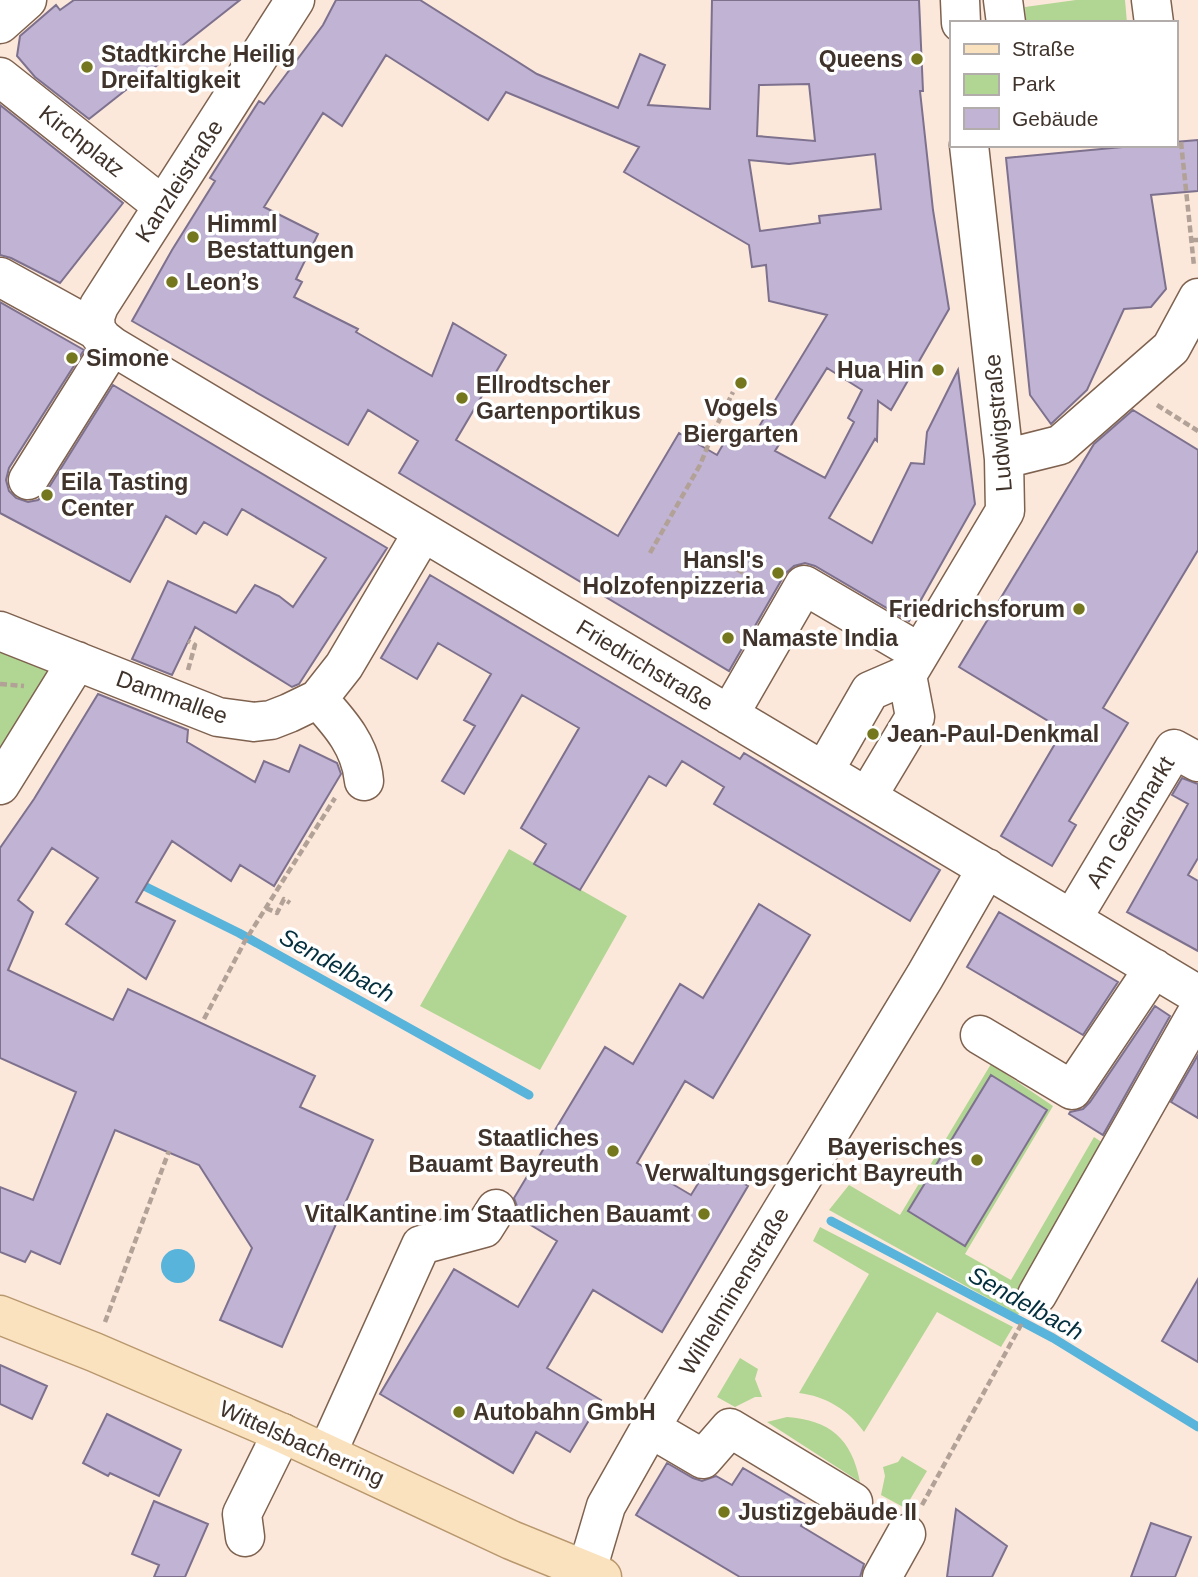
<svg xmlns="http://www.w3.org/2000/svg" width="1198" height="1577" font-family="Helvetica,sans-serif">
	<rect width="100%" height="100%" fill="#fce8db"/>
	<path fill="#b1d592" d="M1076 0H1125L1127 23H1026L1025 7Z
		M0 639 57 665 0 760Z
		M509 849 627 916 540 1070 420 1006Z
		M991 1064 1053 1106 965 1254 1011 1280 1094 1137 1115 1151 1018 1315 829 1210 849 1185 900 1215Z
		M820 1227 1013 1327 1001 1347 937 1312 864 1432C849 1410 825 1396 799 1393L869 1274 813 1241Z
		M740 1358 758 1369 755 1379 762 1397H755L735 1407 717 1397Z
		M787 1417C830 1420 852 1439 860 1482L767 1422Z
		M902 1456 927 1471 905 1508 881 1495 885 1476 883 1467 898 1462Z"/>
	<path fill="#58b4da" d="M161 1266a17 17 0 1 1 34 0a17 17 0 1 1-34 0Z"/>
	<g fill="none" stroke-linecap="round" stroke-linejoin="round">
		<path stroke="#58b4da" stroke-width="9" d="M136 882 239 933 529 1095
			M831 1221 1053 1338 1198 1427"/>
	</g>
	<path fill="#c0b3d3" stroke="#7d718e" stroke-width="2" fill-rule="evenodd" d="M74 0H240L89 119 35 77 17 56 20 36 56 5 60 10Z
		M336 0H420L537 74 618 108 640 54 665 65 648 105 710 109 712 0H919L923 91H920L933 210 949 309 891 410 878 401 877 441 875 439 829 518 872 543 911 463 924 464 927 432 958 370 975 504 909 621 815 566 805 563 794 566 785 574 729 671 399 473 418 441 368 410 348 445 132 321 172 250 215 181 210 178 259 101 264 104 323 25ZM386 55 488 120 506 92 639 147 624 172 749 245 752 267 766 265 769 301 827 315 752 438 733 427 717 455 679 433 618 536 456 440 506 355 453 323 432 376 356 332 358 329 294 297 302 282 296 279 318 234 264 207 323 113 342 126ZM809 84 815 141 757 136 759 85ZM875 154 881 209 819 216 820 223 760 231 749 160 789 164ZM827 368 862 390 848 418 854 422 825 478 775 451Z
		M0 105 123 203 60 283 11 258 0 255Z
		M1198 140V191L1151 195 1166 289 1151 307 1124 309 1087 390 1051 424 1030 395 1006 158 1144 145H1175V142Z
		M0 302 84 350 9 468 6 480 9 491 16 498 28 502 38 500 46 492 113 385 387 548 299 684 292 687 195 627 172 675 132 659 168 581 236 613 255 585 279 596 293 607 326 558 242 509 227 535 204 522 196 534 166 516 130 582 0 513Z
		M1133 410 1198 450V550L1103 708 1128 723 1069 821 1076 825 1052 866 1001 836 1063 730 959 667 1094 444Z
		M430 575 740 759 744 753 940 870 910 921 714 804 724 787 682 761 666 786 649 776 580 890 534 864 546 844 521 828 579 728 522 695 464 794 442 781 475 726 464 720 491 674 438 643 417 679 381 658Z
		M98 694 188 730 187 742 255 782 264 761 289 772 300 745 337 763 341 774 274 886 240 865 231 881 172 841 136 902 175 921 146 979 66 924 98 878 52 848 18 900 33 912 8 970 113 1020 128 989 315 1076 300 1107 373 1140 282 1347 220 1320 252 1248 199 1165 115 1130 60 1264 31 1251 25 1262 0 1252V1187L33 1200 76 1092 0 1058V848L34 799Z
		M1182 778 1198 784V858L1188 875 1198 881V951L1127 912 1188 804 1172 795Z
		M759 904 810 935 713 1098 685 1081 637 1163 691 1195 710 1164 748 1186 662 1332 593 1290 547 1368 601 1400 570 1452 536 1432 513 1473 380 1394 454 1269 518 1307 557 1241 516 1216 518 1209 514 1198 605 1047 633 1064 680 984 703 998Z
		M999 912 1118 982 1083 1035 967 967Z
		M1155 1006 1170 1016 1103 1135 1069 1114 1070 1112 1083 1109 1090 1102Z
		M1198 1055V1118L1171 1102Z
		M991 1075 1047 1110 965 1246 908 1211Z
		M1198 1279V1362L1162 1341Z
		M0 1365 47 1386 32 1419 0 1404Z
		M107 1414 181 1450 159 1496 110 1473 108 1476 83 1463Z
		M667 1463 693 1478 702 1481 716 1476 732 1485 743 1468 811 1508 801 1526 864 1564 860 1577H740L636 1515Z
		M154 1501 208 1524 185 1577H154L159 1565 132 1554Z
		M956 1509 1007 1546 992 1577H947Z
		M1151 1523 1191 1537 1175 1577H1131Z"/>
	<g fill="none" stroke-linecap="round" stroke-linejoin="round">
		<defs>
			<path id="minor" d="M960 0 961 23
				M1003 0 1006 23
				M1151 0 1154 23
				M0 24 27 0
				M0 77 163 206
				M0 277 96 330
				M96 330 103 339 112 346 1198 995
				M96 330 95 317 99 306 295 0
				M1004 459 1060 445 1171 348 1198 298
				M28 480 112 346
				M0 631 218 717 254 722 271 720 289 713 318 699 344 666 423 532
				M318 699C341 724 361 747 364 781
				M729 715 804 585 920 653
				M824 771 870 691 907 675 1005 511 1004 459 969 145
				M0 785 77 661
				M867 797 915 717 907 675
				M1072 919 1174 749 1198 762
				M980 1035 1072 1090 1154 968
				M1037 1295 1198 1011
				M650 1428 703 1459 730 1428 853 1502
				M327 1453 421 1245 484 1228 496 1209
				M245 1537 242 1514 282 1433
				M585 1577 606 1506 650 1428 925 976 987 868
				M882 1577 906 1534"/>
			<path id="major" d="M0 1315 94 1352 282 1433 511 1540 602 1577"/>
		</defs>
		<use href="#minor" stroke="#7e624f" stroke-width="41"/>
		<use href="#major" stroke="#b8986e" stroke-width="41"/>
		<path stroke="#b2a196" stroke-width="4.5" stroke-dasharray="7 3.5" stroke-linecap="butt" d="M1181 142 1194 266
			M1191 240H1198
			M1157 405 1198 431
			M650 553 700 465 714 431 733 392
			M728 564 745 574
			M188 670 195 645 188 641
			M0 684 24 686
			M266 908 277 913 284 899 290 903
			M204 1019 245 941 335 798
			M105 1322 169 1151
			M922 1505 1022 1323"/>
		<use href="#minor" stroke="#fff" stroke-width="38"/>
		<use href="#major" stroke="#fbe2be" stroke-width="38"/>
	</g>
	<g fill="#75771f" stroke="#fff" stroke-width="2.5">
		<circle cx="917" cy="59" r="7"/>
		<circle cx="87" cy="67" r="7"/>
		<circle cx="193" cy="237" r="7"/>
		<circle cx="172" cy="282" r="7"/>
		<circle cx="72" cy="358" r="7"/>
		<circle cx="938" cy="370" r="7"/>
		<circle cx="741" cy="383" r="7"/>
		<circle cx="462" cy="398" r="7"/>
		<circle cx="47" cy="495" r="7"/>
		<circle cx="778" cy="573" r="7"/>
		<circle cx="1079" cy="609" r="7"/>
		<circle cx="728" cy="638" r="7"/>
		<circle cx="873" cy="734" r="7"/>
		<circle cx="613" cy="1151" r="7"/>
		<circle cx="977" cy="1160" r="7"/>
		<circle cx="704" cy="1214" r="7"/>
		<circle cx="459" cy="1412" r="7"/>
		<circle cx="724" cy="1512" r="7"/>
	</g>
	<g text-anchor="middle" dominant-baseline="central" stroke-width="7" stroke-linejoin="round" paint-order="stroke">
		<g font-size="23" font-weight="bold" fill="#3f332b" stroke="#fff" text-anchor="start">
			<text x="101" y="54">Stadtkirche Heilig<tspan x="101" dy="26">Dreifaltigkeit</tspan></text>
			<text x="903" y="59" text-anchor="end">Queens</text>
			<text x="207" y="224">Himml<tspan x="207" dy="26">Bestattungen</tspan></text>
			<text x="186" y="282">Leon’s</text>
			<text x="86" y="358">Simone</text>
			<text x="924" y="370" text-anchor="end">Hua Hin</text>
			<text x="476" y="385">Ellrodtscher<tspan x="476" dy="26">Gartenportikus</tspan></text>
			<text x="741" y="408" text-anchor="middle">Vogels<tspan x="741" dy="26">Biergarten</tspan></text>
			<text x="61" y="482">Eila Tasting<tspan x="61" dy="26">Center</tspan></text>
			<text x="764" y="560" text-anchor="end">Hansl's<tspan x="764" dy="26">Holzofenpizzeria</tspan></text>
			<text x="1065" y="609" text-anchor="end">Friedrichsforum</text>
			<text x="742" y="638">Namaste India</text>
			<text x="887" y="734">Jean-Paul-Denkmal</text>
			<text x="599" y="1138" text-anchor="end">Staatliches<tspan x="599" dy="26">Bauamt Bayreuth</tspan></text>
			<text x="963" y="1147" text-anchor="end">Bayerisches<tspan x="963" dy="26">Verwaltungsgericht Bayreuth</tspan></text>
			<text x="690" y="1214" text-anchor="end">VitalKantine im Staatlichen Bauamt</text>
			<text x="473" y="1412">Autobahn GmbH</text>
			<text x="738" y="1512">Justizgebäude II</text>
		</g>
		<g font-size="23" fill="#3f332b" stroke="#fff">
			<text transform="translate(82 141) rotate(38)">Kirchplatz</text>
			<text transform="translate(179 181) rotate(-57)">Kanzleistraße</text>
			<text transform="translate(998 423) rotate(-95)">Ludwigstraße</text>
			<text transform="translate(645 665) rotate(31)">Friedrichstraße</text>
			<text transform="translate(172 697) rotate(20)">Dammallee</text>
			<text transform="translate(1130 822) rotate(-59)">Am Geißmarkt</text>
			<text transform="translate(734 1291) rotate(-59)">Wilhelminenstraße</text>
			<text transform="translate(302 1443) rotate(24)">Wittelsbacherring</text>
		</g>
		<g font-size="24" font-style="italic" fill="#022e3d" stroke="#fff">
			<text transform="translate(337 965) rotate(29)">Sendelbach</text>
			<text transform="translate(1026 1303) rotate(29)">Sendelbach</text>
		</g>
	</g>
	<rect x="950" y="21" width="228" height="126" fill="#ffffff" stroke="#b2adaa" stroke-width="2"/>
	<rect x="964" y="44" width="35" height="10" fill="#fbe2be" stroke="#b2adaa" stroke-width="2"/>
	<text x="1012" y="56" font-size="21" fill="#3f332b">Straße</text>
	<rect x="964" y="74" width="35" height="21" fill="#b1d592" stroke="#b2adaa" stroke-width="2"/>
	<text x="1012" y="91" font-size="21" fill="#3f332b">Park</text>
	<rect x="964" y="108" width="35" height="21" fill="#c0b3d3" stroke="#b2adaa" stroke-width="2"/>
	<text x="1012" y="126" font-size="21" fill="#3f332b">Gebäude</text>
</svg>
